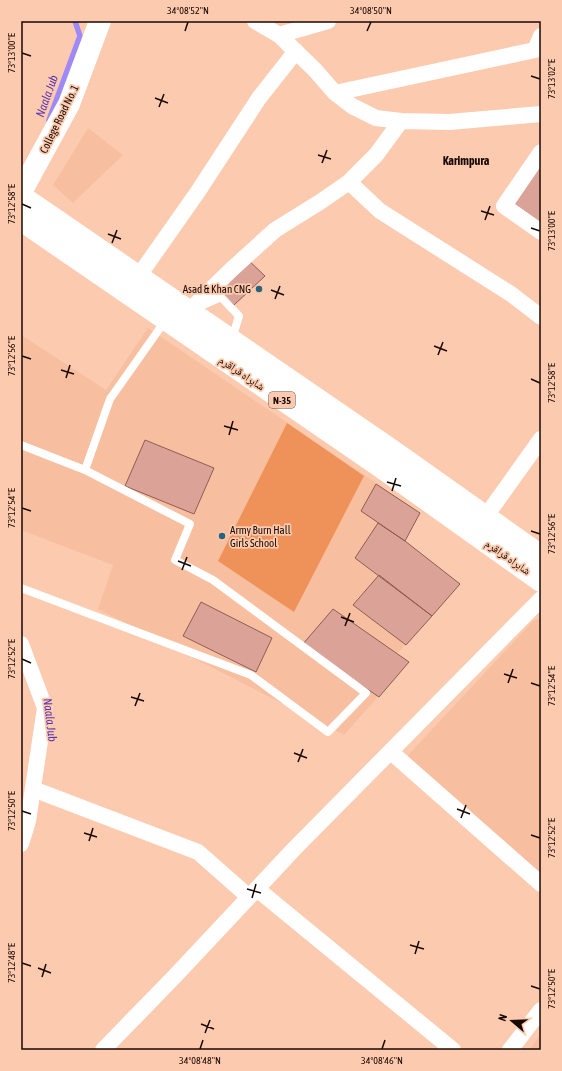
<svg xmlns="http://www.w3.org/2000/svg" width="562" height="1071" font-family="'Asap Condensed','Noto Naskh Arabic',sans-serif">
	<rect width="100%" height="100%" fill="#fccaae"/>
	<path fill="#f7bf9f" d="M88 128 123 155 73 203 53 185Z
		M148 328 420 513 405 541 460 584 398 653 409 662 344 735 98 609 113 565 21 530V335L106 390Z
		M541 619V885L397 767 534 620Z
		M541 1034V1050H529Z"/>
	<path fill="#ee925a" d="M287 423 364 476 294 612 218 561Z"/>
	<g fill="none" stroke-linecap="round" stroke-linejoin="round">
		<path stroke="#9f89f7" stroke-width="5.5" d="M49 120 80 36 75 21"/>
	</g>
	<path fill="#dba398" stroke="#8f5d53" d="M541 159V226L509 204Z
		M246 258 265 276 234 305 217 288Z
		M145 440 214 468 194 514 125 486Z
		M376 484 420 513 405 541 361 511Z
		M378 523 405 541 460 584 432 616 355 558Z
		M379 575 432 616 406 645 353 605Z
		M201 602 272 638 256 672 183 636Z
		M333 609 409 662 379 697 302 645Z"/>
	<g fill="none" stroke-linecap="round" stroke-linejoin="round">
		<path stroke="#fff" stroke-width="8" d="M201 306 221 297 239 316 232 339
			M21 445 85 470 190 524 175 560 213 580 366 693 328 732 251 675 21 588
			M85 470 110 399 165 321"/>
		<path stroke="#fff" stroke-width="16" d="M255 21 279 35 328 21
			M279 35 315 70 335 93 352 106 376 118 401 121 449 122 541 114
			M335 93 535 50 541 36
			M541 152 504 206 541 232
			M349 182 380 211 511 294 541 317
			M138 277 197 193 259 98 296 51
			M189 311 232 269 275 230 320 202 349 182 376 155 401 121
			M486 516 541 439
			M21 644 45 708 28 821 21 844
			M391 752 541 884
			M33 789 198 852 249 897
			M257 889 453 1050
			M103 1050 175 976 295 848 541 599
			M510 1050 541 1010"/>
		<path stroke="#fff" stroke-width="22" d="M21 192 69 104 100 21"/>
		<path stroke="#fff" stroke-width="22" d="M21 196 390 449 541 556
			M21 220 378 465 541 581"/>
	</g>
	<path fill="none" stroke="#1a0902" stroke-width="1.5" d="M185 31 188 22M367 31 371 22M22 53 31 56M531 76 540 79M155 98 168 103M159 107 164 94M318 155 331 159M322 163 327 150M22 204 31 208M481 211 494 215M485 220 490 206M531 228 540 231M108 234 121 239M112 243 117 230M271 290 284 295M275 299 280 286M434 346 447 351M438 355 443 342M22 356 31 359M61 370 74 374M66 378 70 365M531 379 540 383M224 426 238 430M229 435 233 421M387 482 401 486M392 491 396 478M22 508 31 511M531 531 540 534M178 561 191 566M182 570 187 557M341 617 354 622M345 626 350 613M22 659 31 663M504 674 517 678M508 683 513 669M531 683 540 686M131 697 144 701M135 706 140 693M294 753 307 758M298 762 303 749M457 809 470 814M22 811 31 814M461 818 466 805M84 833 97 837M531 835 540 838M89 841 93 828M247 889 261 893M252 898 256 884M410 945 424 949M415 954 419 941M22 963 31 966M38 968 51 973M42 977 46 964M531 986 540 989M201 1024 214 1029M205 1033 210 1020M200 1049 203 1040M382 1049 385 1040"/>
	<g fill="#2a627c" stroke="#fccaae" stroke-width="1.5">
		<circle cx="259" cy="289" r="4"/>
		<circle cx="222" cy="536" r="4"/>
	</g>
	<g text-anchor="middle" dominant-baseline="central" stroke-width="3.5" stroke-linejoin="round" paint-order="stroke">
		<rect fill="#fccaae" stroke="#5e4336" stroke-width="1" x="269" y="392" width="26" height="16" rx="3"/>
		<g font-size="10" font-weight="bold" fill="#1a0902">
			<text x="282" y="400">N-35</text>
		</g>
		<g font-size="11" fill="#1a0902" stroke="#fccaae">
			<text transform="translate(59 119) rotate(-64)">College Road No. 1</text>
			<text transform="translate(242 373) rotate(34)">شاہراہ قراقرم</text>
			<text transform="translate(508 557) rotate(35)">شاہراہ قراقرم</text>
		</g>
		<g font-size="11" fill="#1a0902" stroke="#fccaae" text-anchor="end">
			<text x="251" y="289">Asad &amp; Khan CNG</text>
			<text x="230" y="530" text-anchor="start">Army Burn Hall<tspan x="230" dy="13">Girls School</tspan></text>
		</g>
		<g font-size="12" font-style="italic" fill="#5b35b3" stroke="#fccaae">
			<text transform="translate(47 96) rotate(-70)">Naala Jub</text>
			<text transform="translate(50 720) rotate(83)">Naala Jub</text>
		</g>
		<g font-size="12" font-weight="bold" fill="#1a0902" stroke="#fccaae">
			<text x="466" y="161">Karimpura</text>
		</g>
	</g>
	<rect width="562" height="1071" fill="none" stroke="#fccaae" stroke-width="44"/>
	<g transform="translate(512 1021) rotate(289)" stroke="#fccaae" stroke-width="3" paint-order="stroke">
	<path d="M0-3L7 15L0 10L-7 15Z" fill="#1a0902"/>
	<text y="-6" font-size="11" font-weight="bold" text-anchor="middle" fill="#1a0902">N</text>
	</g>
	<rect x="22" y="22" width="518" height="1027" fill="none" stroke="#1a0902" stroke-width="1.5"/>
	<g font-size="10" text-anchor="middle" fill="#1a0902">
		<text x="188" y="14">34°08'52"N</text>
		<text x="371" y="14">34°08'50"N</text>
		<text transform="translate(11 53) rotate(-90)" y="4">73°13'00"E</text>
		<text transform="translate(551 79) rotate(-90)" y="4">73°13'02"E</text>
		<text transform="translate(11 204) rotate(-90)" y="4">73°12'58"E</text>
		<text transform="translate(551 231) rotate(-90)" y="4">73°13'00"E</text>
		<text transform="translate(11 356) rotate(-90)" y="4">73°12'56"E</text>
		<text transform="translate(551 383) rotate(-90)" y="4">73°12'58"E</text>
		<text transform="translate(11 508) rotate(-90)" y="4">73°12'54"E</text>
		<text transform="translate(551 534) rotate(-90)" y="4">73°12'56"E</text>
		<text transform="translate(11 659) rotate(-90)" y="4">73°12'52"E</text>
		<text transform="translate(551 686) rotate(-90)" y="4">73°12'54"E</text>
		<text transform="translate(11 811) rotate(-90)" y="4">73°12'50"E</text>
		<text transform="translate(551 838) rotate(-90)" y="4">73°12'52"E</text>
		<text transform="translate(11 963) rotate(-90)" y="4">73°12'48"E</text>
		<text transform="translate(551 989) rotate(-90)" y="4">73°12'50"E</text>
		<text x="200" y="1064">34°08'48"N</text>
		<text x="382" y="1064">34°08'46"N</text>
	</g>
</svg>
